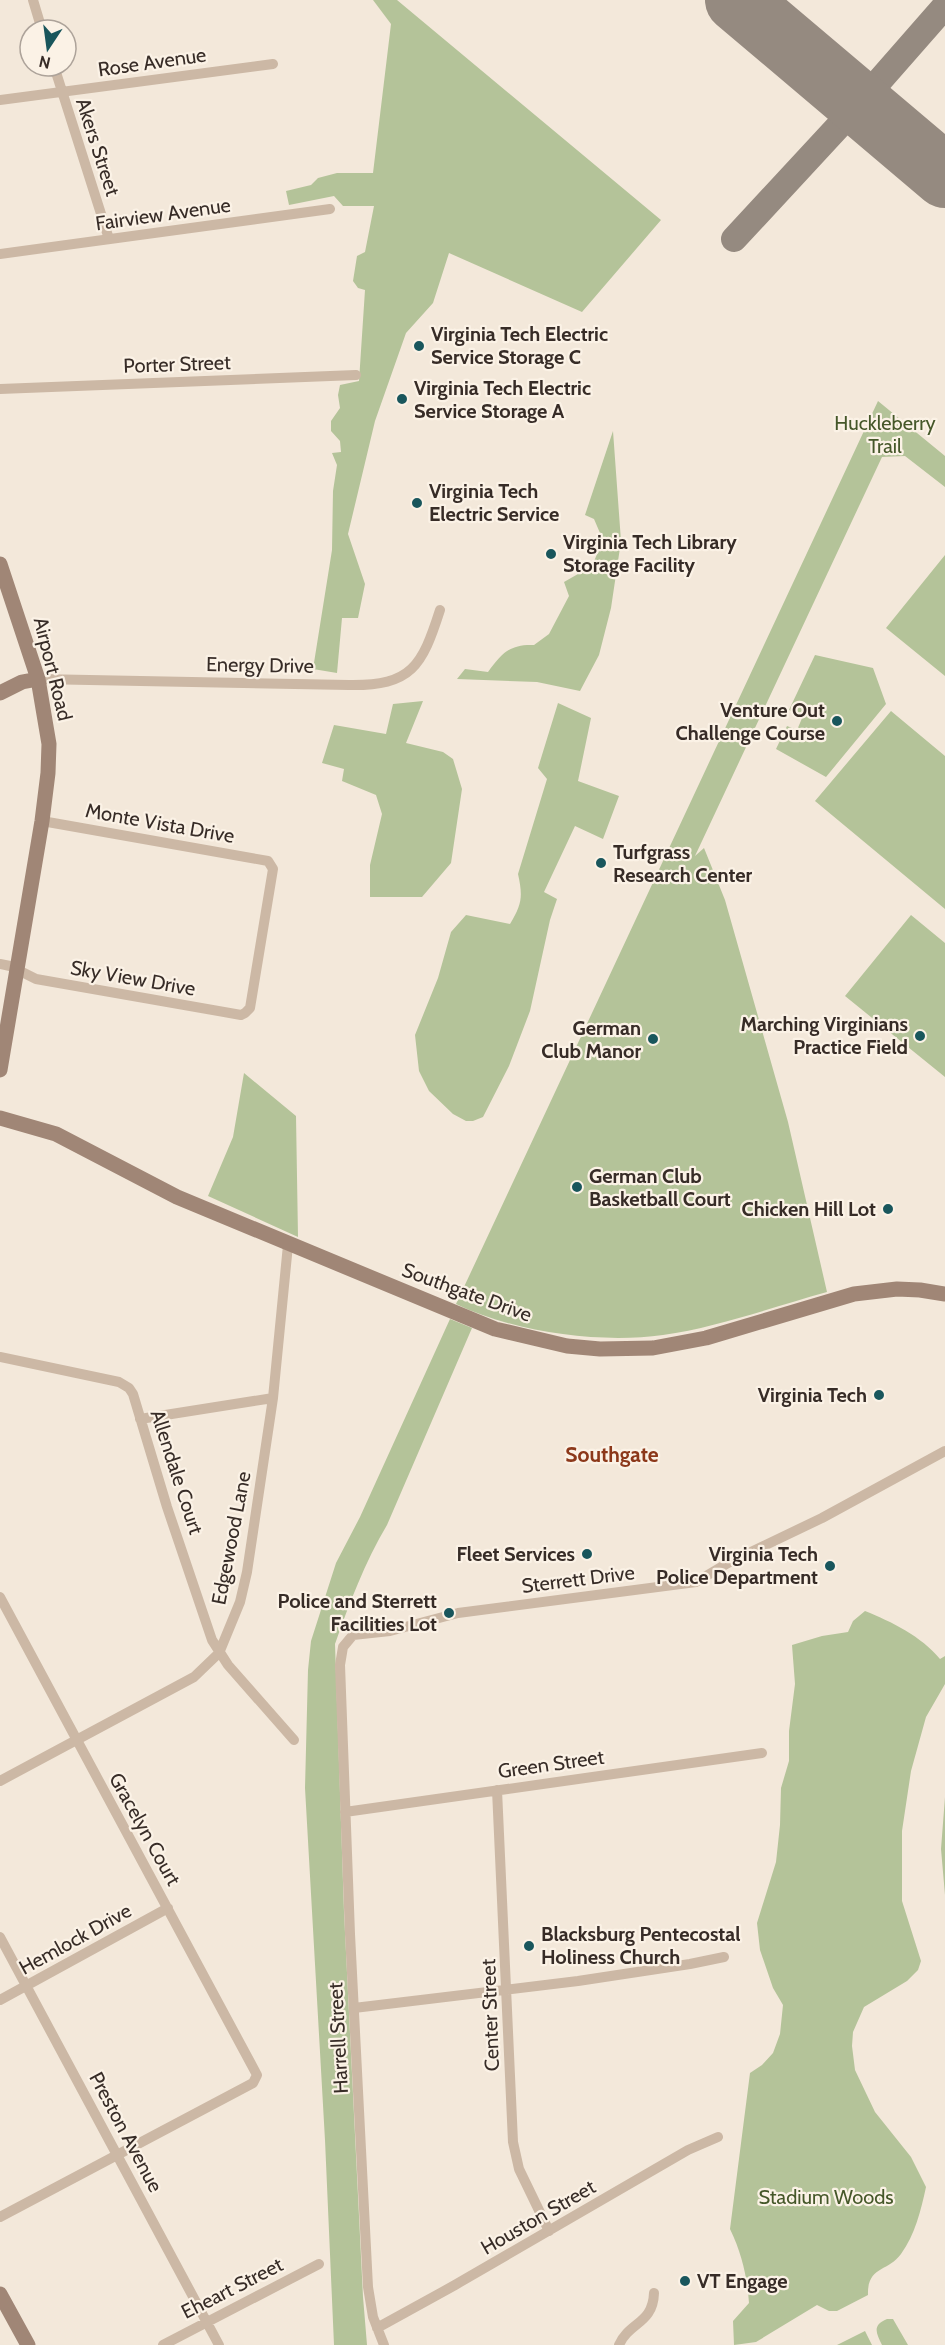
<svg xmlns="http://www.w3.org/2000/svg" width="945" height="2345" font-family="Cabin,sans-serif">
	<rect width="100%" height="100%" fill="#f3e8da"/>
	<path fill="#b4c399" d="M373 0H397L661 220 582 312 449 253 433 303 406 333 375 421 348 534 365 584 358 618H342L337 673 313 669 332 550 333 491 337 465 332 453 341 452 340 441 331 431V421L340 408 338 395 340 385 359 381 365 290 358 288 353 281 357 256 365 252 374 206H343L334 196 289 205 286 191 311 185 318 178 337 173H373L391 24Z
		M878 401 945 456V487L905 456 882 457 695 856 704 848 725 900 788 1122 827 1292C773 1307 718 1327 663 1335 599 1344 514 1332 456 1304Z
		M613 431 621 541 611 608 599 655 580 691 537 682 457 679 465 669 488 672C502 653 510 644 534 645L549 634 569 596 564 582 592 566 603 540 594 519 585 515Z
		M945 555V676L886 628Z
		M815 655 873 668 886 704 826 777 776 749 787 726 797 730 803 716 789 710Z
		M423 701 406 743 443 752 453 759 462 789 451 863 422 897H370V865L382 814 376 795 342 781 344 769 322 763 334 725 386 734 393 704Z
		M558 703 591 718 578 781 619 796 603 839 575 826 544 892 557 899 550 920 530 1011 509 1066 483 1117 473 1121H466L453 1114 429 1091 419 1071 415 1035 438 978 451 932 466 915 510 924C522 904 523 897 518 874L547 779 538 768Z
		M891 711 945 756V909L815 801Z
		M911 915 945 943V1077L845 996Z
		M244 1073 296 1116 298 1237 208 1196 233 1137Z
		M450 1319 472 1328 387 1525C365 1562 349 1604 335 1644L344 1912 363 2297 367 2345H334L325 2140 305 1788 308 1670 311 1641 336 1563 360 1517Z
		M865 1611C892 1622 921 1636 940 1659L945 1656V1684L926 1717 911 1771 902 1831V1901L921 1961 918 1970 907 1981 864 2007 853 2032 852 2046 855 2070 875 2112 911 2157 926 2187C921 2210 915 2235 901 2254 888 2272 867 2266 868 2295L837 2311H829L817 2305 756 2342 734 2345 733 2321 749 2303C747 2276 742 2254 730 2229L750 2073 762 2065 773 2053 780 2034 783 2005 773 1988 760 1950 757 1923 776 1862 780 1825 781 1788 789 1761V1731L795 1684 792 1645 822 1636 848 1632 853 1621Z
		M945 1797V1895L941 1849Z
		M887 2319H893L908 2345H882C876 2333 872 2325 887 2319Z
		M865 2331 872 2345H837Z"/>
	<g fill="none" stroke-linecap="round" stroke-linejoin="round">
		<path stroke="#958a80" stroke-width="26" d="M734 239 860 103 945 6"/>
		<path stroke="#958a80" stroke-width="64" d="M737 0 945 176"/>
		<path stroke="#ccb8a5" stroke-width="10" d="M33 0 42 30
			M54 66 109 239
			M0 100 273 64
			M0 254 330 209
			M0 389 356 375
			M38 679 349 685C412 686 422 666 440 610
			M0 964 10 966 36 979 241 1015 245 1013 250 1008 273 869 268 861 42 821
			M0 1357 119 1382 129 1388 133 1394 167 1507 212 1640 228 1665 294 1740
			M140 1419 273 1398
			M0 1597 257 2075 253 2083 0 2217
			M0 1781 194 1677 219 1653 240 1602 247 1572 273 1398 288 1245
			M497 1790 513 2142 519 2169 549 2231
			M345 1812 762 1753
			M0 1937 219 2345
			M0 2000 168 1908
			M354 2008 578 1981 690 1964 724 1957
			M377 2328 455 2285 688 2150 718 2137
			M163 2345 319 2264
			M384 2345 373 2317 368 2287 350 1934 340 1665 343 1647 353 1635 390 1631 458 1613 696 1582 728 1563 822 1518 945 1451
			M619 2345C629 2322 653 2324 654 2293"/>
		<path stroke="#a08676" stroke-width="15" d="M0 564 38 679 49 744 48 773 42 821 0 1070
			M0 693 22 682 38 679
			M0 1118 56 1134 177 1197 495 1329 567 1346 600 1349 653 1348 706 1338 854 1294 897 1289 920 1290 945 1294
			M0 2294 28 2345"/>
	</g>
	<g fill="#19565c" stroke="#fbf2e6" stroke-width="2">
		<circle cx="419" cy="346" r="6"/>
		<circle cx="402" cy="399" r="6"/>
		<circle cx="417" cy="503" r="6"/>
		<circle cx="551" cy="554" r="6"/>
		<circle cx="837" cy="721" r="6"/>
		<circle cx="601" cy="863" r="6"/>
		<circle cx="920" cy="1036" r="6"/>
		<circle cx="653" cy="1039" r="6"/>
		<circle cx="577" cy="1187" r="6"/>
		<circle cx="888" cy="1209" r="6"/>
		<circle cx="879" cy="1395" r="6"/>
		<circle cx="587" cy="1554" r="6"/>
		<circle cx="830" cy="1566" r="6"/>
		<circle cx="449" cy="1613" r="6"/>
		<circle cx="529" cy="1946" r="6"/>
		<circle cx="685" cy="2281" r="6"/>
	</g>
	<g text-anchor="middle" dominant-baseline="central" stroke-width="4.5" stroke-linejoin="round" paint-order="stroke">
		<g font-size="20" fill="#372c27" stroke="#fbf2e6">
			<text transform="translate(152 62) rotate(-8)">Rose Avenue</text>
			<text transform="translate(98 147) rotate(72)">Akers Street</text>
			<text transform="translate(163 214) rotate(-8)">Fairview Avenue</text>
			<text transform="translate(177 364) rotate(-2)">Porter Street</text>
			<text transform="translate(260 665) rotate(1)">Energy Drive</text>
			<text transform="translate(53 669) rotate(76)">Airport Road</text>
			<text transform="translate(160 823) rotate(10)">Monte Vista Drive</text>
			<text transform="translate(133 978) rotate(10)">Sky View Drive</text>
			<text transform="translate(467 1292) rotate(20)">Southgate Drive</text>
			<text transform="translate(177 1472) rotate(72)">Allendale Court</text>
			<text transform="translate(231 1538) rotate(-79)">Edgewood Lane</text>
			<text transform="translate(578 1579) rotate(-7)">Sterrett Drive</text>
			<text transform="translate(551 1764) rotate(-8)">Green Street</text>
			<text transform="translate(145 1829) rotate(61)">Gracelyn Court</text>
			<text transform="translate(75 1939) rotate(-29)">Hemlock Drive</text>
			<text transform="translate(490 2015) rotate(-92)">Center Street</text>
			<text transform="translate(338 2038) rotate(-93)">Harrell Street</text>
			<text transform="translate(126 2132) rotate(62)">Preston Avenue</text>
			<text transform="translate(538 2217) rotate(-30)">Houston Street</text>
			<text transform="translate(232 2288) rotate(-27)">Eheart Street</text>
		</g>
		<g font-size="20" font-weight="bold" fill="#372c27" stroke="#fbf2e6" text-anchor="start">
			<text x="431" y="334">Virginia Tech Electric<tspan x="431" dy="23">Service Storage C</tspan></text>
			<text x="414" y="388">Virginia Tech Electric<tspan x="414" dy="23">Service Storage A</tspan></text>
			<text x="429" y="491">Virginia Tech<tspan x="429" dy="23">Electric Service</tspan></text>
			<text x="563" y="542">Virginia Tech Library<tspan x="563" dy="23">Storage Facility</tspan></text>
			<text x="825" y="710" text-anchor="end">Venture Out<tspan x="825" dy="23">Challenge Course</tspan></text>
			<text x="613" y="852">Turfgrass<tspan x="613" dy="23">Research Center</tspan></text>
			<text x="908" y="1024" text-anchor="end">Marching Virginians<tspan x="908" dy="23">Practice Field</tspan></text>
			<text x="641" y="1028" text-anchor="end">German<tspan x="641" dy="23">Club Manor</tspan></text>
			<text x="589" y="1176">German Club<tspan x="589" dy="23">Basketball Court</tspan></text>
			<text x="876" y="1209" text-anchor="end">Chicken Hill Lot</text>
			<text x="867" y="1395" text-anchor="end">Virginia Tech</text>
			<text x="575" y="1554" text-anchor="end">Fleet Services</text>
			<text x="818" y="1554" text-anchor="end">Virginia Tech<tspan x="818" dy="23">Police Department</tspan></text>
			<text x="437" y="1601" text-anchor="end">Police and Sterrett<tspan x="437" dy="23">Facilities Lot</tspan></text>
			<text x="541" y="1934">Blacksburg Pentecostal<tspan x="541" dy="23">Holiness Church</tspan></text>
			<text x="697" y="2281">VT Engage</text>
		</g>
		<g font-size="20" fill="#455729" stroke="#fbf2e6">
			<text x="885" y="423">Huckleberry<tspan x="885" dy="23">Trail</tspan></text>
			<text x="826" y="2197">Stadium Woods</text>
		</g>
		<g font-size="21" font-weight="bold" fill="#8c381a" stroke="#fbf2e6">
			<text x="612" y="1454">Southgate</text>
		</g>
	</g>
	<g transform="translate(48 48) rotate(193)"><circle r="28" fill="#fbf2e6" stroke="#ada39a" stroke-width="1.5"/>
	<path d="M0-4.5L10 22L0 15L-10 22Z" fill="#19565c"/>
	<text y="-9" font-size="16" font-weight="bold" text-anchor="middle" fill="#372c27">N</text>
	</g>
</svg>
